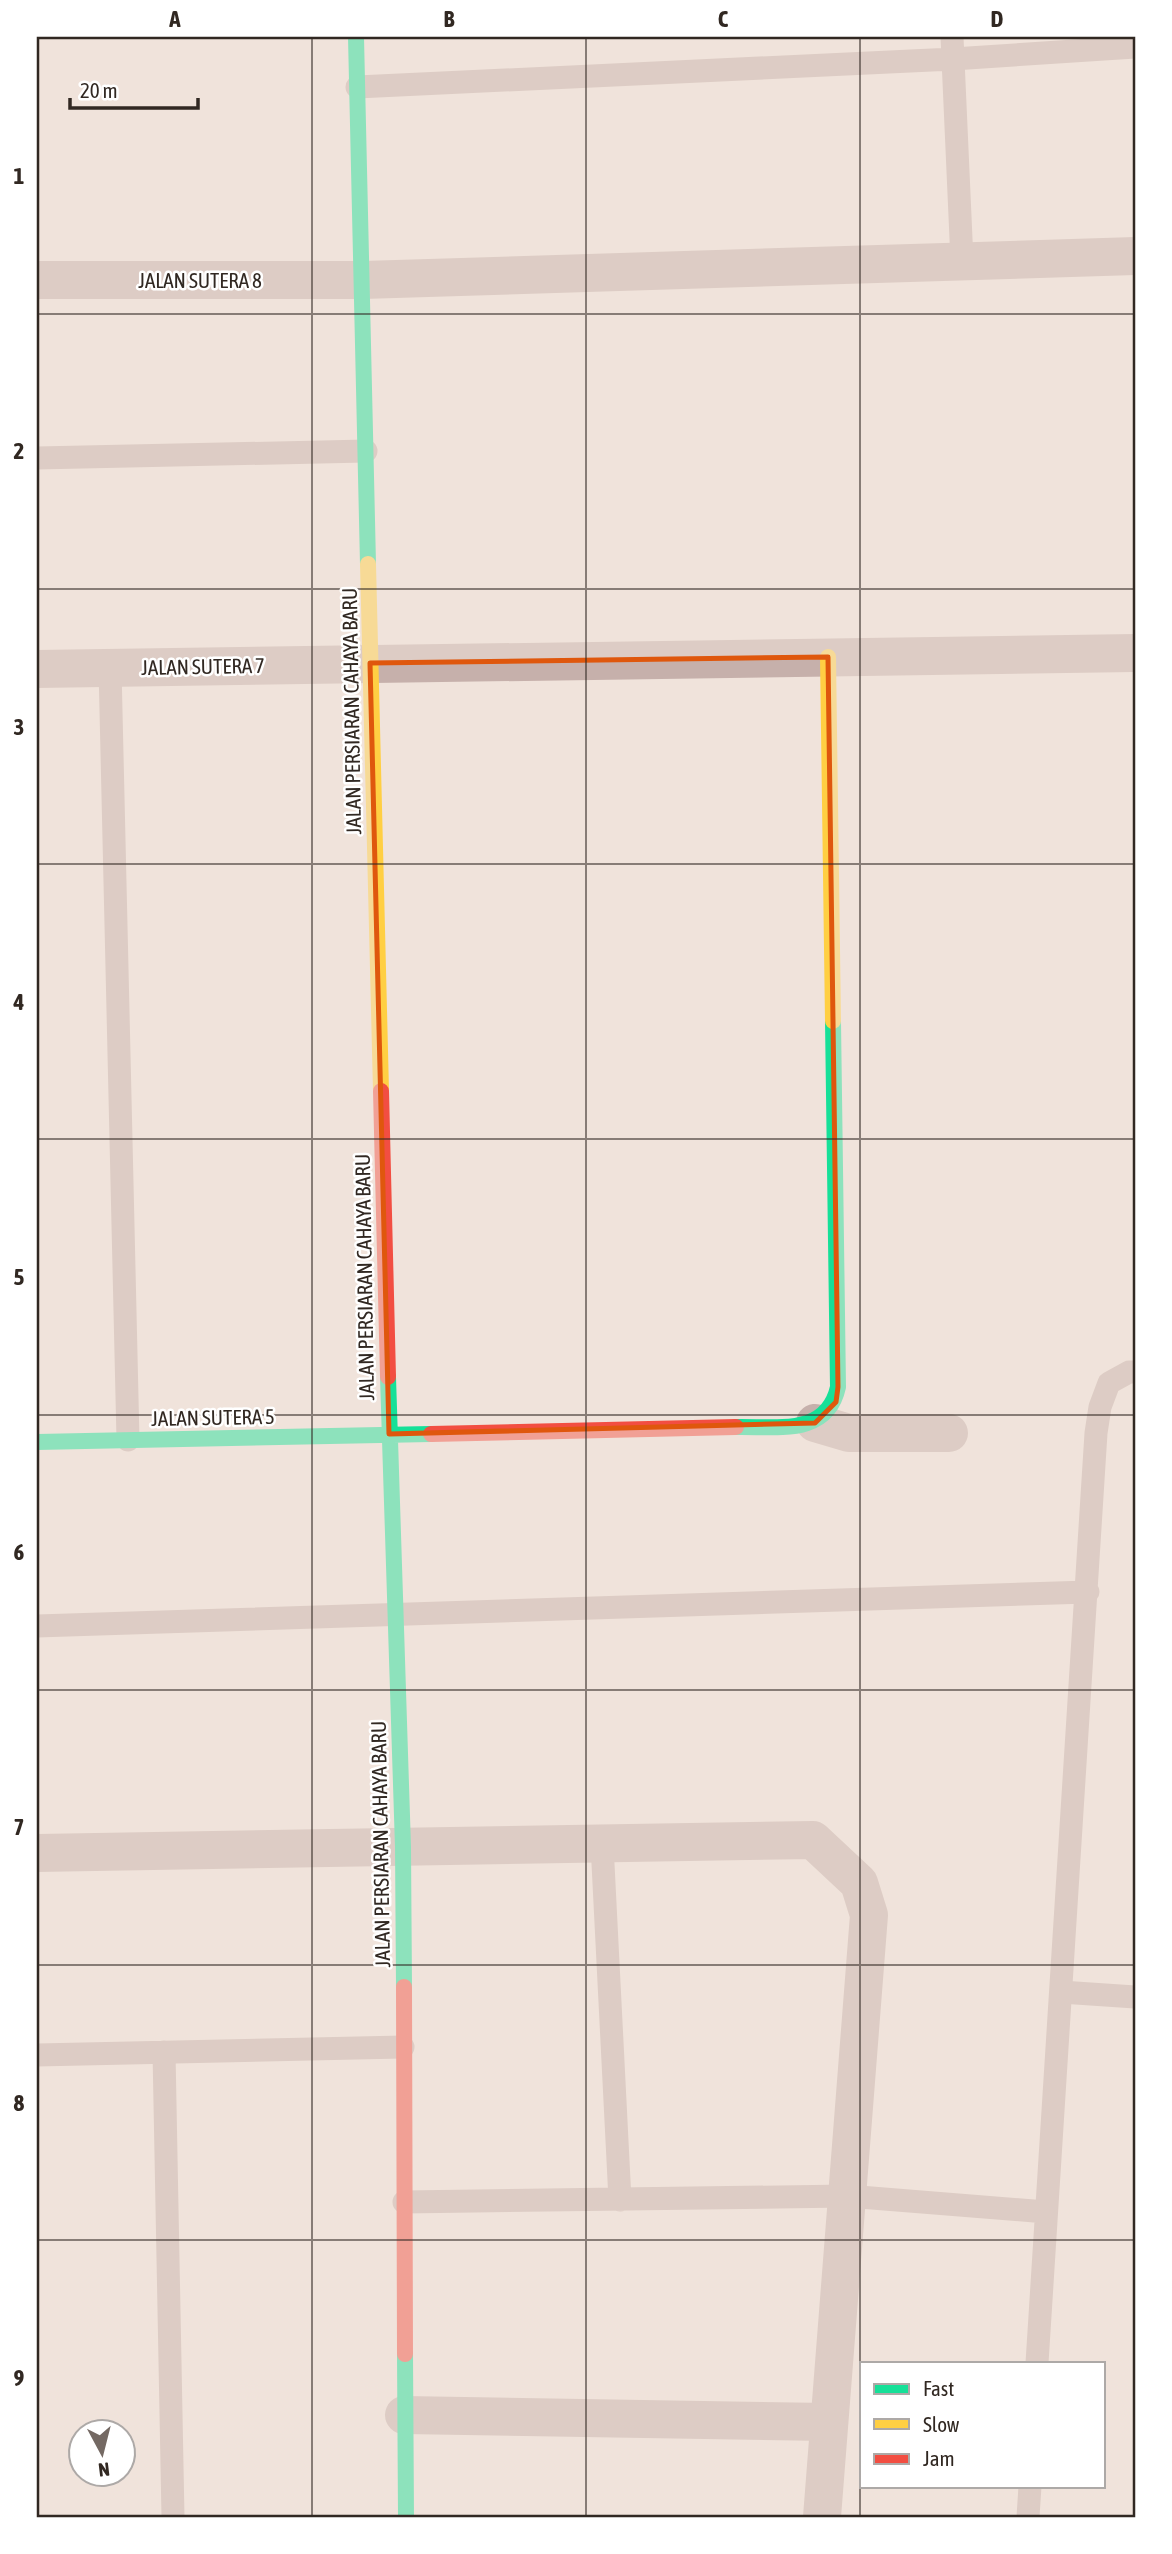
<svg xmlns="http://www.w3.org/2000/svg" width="1172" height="2554" font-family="'Asap Condensed',sans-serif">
	<rect width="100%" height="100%" fill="#f0e3db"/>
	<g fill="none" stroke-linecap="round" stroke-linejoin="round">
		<path stroke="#c6b0ab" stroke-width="23" d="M952 37 962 261
			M357 87 953 59 1135 47
			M37 458 366 451
			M110 668 128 1440
			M37 1626 1088 1592
			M602 1844 620 2200
			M1061 1992 1135 1997
			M164 2052 173 2517
			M37 2055 403 2047
			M404 2202 847 2196 1046 2212
			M1037 2363 1096 1433 1100 1407 1109 1383 1129 1372H1135
			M1028 2517 1030 2486"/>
		<path stroke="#c6b0ab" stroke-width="38" d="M37 280H363L1135 256
			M37 669 1135 653
			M815 1423 849 1433H949
			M37 1853 813 1840 859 1883 869 1915 822 2517
			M404 2415 829 2422"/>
		<path stroke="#16e098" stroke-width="16" d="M356 37 368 564
			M388 1377 403 1847 404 1987
			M736 1427C776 1426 827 1437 838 1387L833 1021
			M37 1442 431 1434
			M405 2354 406 2517"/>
		<path stroke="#ffcf43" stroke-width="16" d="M368 564 381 1091
			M828 657 833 1021"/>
		<path stroke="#f24e42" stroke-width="16" d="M381 1091 388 1377
			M431 1434 736 1427
			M404 1987 405 2354"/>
	</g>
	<path d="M0 0H1172V2554H0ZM828 657 838 1387 836 1402 815 1423 389 1434 370 663Z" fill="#f0e3db" fill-opacity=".55" fill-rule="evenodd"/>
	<path fill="none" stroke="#df570d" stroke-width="5" stroke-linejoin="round" d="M828 657 838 1387 836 1402 815 1423 389 1434 370 663Z"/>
	<path fill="none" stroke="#312822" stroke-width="2" stroke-opacity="0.55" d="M312 37V2517M586 37V2517M860 37V2517M37 314H1135M37 589H1135M37 864H1135M37 1139H1135M37 1415H1135M37 1690H1135M37 1965H1135M37 2240H1135"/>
	<g text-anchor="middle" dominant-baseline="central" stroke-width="5" stroke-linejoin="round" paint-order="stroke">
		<g font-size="21" fill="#312822" stroke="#fff">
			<text x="200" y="280">JALAN SUTERA 8</text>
			<text transform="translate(203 666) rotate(-1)">JALAN SUTERA 7</text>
			<text transform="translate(351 711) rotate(-91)">JALAN PERSIARAN CAHAYA BARU</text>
			<text transform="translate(364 1277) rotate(-91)">JALAN PERSIARAN CAHAYA BARU</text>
			<text transform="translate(213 1417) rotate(-1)">JALAN SUTERA 5</text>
			<text transform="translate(380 1844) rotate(-91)">JALAN PERSIARAN CAHAYA BARU</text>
		</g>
	</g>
	<rect width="1172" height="2554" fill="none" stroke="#ffffff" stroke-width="77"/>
	<rect x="860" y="2362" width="245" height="126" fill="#ffffff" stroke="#ada9a7" stroke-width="2"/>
	<rect x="874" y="2384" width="35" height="10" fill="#16e098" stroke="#ada9a7" stroke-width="2"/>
	<text x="923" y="2396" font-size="21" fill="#312822">Fast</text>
	<rect x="874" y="2419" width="35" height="10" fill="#ffcf43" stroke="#ada9a7" stroke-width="2"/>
	<text x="923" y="2432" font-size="21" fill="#312822">Slow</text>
	<rect x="874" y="2454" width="35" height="10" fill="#f24e42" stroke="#ada9a7" stroke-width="2"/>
	<text x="923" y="2466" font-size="21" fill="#312822">Jam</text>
	<g transform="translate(102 2453) rotate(173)"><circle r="33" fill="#ffffff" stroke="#ada9a7" stroke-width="2"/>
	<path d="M0-5L12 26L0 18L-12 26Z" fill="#746963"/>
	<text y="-10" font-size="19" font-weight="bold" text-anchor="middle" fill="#312822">N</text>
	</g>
	<path d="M70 98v10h128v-10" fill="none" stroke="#312822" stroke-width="3.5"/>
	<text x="80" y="98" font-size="21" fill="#312822" stroke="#ffffff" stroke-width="5" paint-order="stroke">20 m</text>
	<rect x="38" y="38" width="1096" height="2478" fill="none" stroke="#312822" stroke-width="2.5"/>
	<g font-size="23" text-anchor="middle" font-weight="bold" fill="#312822">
		<text x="175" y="27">A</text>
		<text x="449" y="27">B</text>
		<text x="723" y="27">C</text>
		<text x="997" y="27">D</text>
		<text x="19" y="184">1</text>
		<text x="19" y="459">2</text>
		<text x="19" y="735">3</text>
		<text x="19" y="1010">4</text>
		<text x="19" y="1285">5</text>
		<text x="19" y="1560">6</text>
		<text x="19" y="1835">7</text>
		<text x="19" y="2111">8</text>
		<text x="19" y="2386">9</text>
	</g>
</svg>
